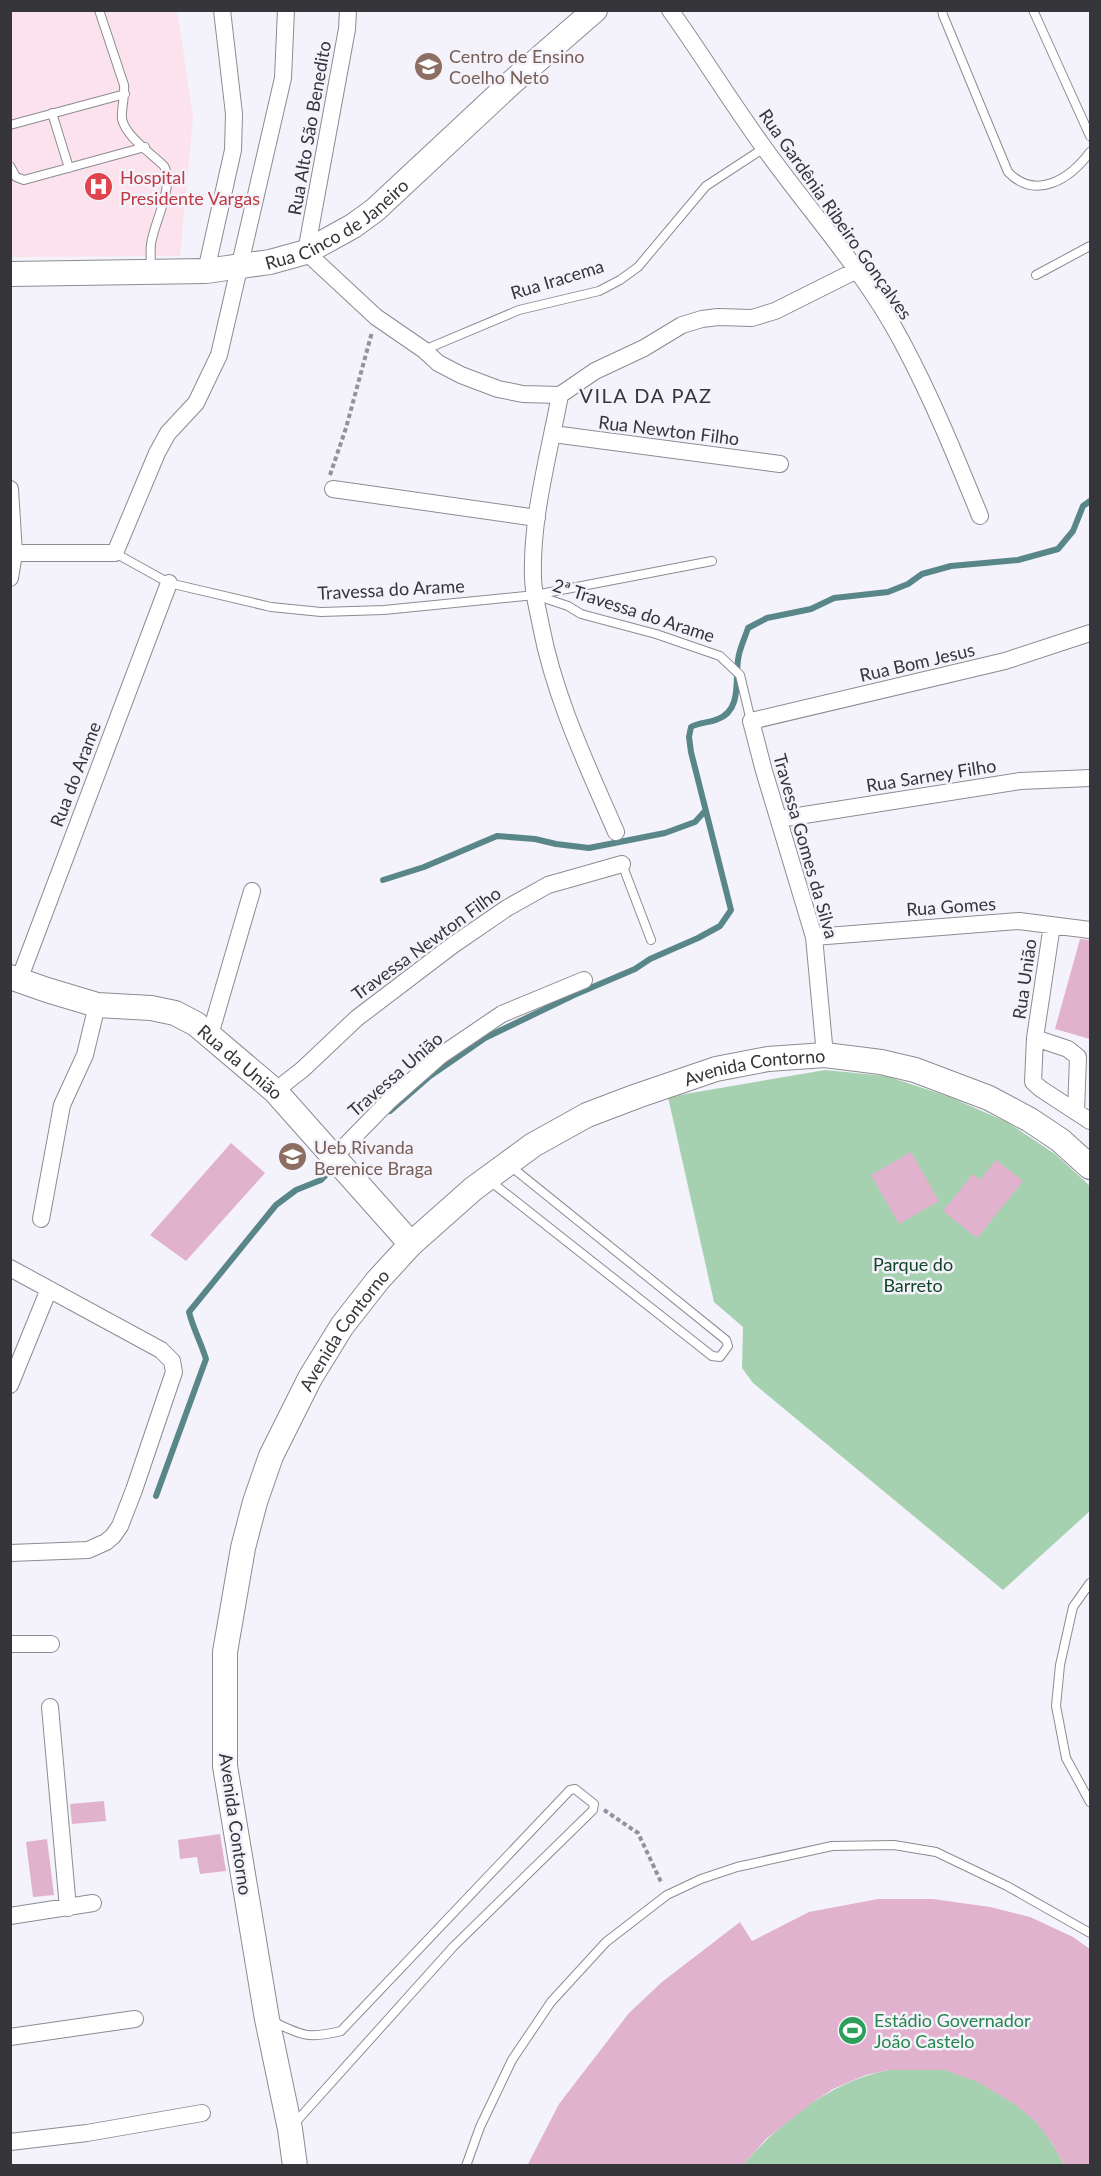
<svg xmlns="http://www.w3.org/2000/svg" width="1101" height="2176" font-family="Lato,sans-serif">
	<rect width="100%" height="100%" fill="#f4f2fb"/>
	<path fill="#fbe2ec" d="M174 10 178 16 193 117 180 256 11 257 10 11Z"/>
	<path fill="#a6d1b0" d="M825 1070 886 1076 950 1097 1007 1122 1055 1154 1090 1186V1511L1003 1590 753 1383 742 1368 743 1327 714 1302 668 1097Z
		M889 2070C907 2070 927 2067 945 2070 973 2075 1018 2102 1037 2123 1048 2135 1057 2151 1065 2166H742C781 2121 830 2082 889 2070Z"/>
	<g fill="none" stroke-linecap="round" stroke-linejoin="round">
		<path stroke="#598689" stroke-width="6" d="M383 880 424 867 497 836 535 839 556 844 589 848 665 833 695 822 705 811
			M390 1111 430 1076 485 1038 574 995 635 969 650 959 698 938 720 926 731 910 691 752 689 737 691 727C700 722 709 723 718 719 742 710 735 680 738 660 739 649 745 638 748 628L767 618 811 609 834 598 888 592 908 584 922 574 951 566 1018 560 1058 549 1073 531 1083 506 1090 501
			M156 1496 206 1359C201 1343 193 1328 189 1312L276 1205 296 1190 321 1180 334 1167"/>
	</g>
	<path fill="#e1b2ce" d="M1080 939 1090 940V1039L1055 1029Z
		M231 1143 265 1173 186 1261 150 1235Z
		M911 1152 939 1201 899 1224 871 1175Z
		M996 1160 1023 1181 977 1238 943 1211 973 1174 980 1180Z
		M104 1801 106 1821 72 1824 70 1804Z
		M220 1834 226 1871 200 1874 197 1857 180 1859 178 1840Z
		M47 1839 54 1895 33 1897 26 1842Z
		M878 1899H933L990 1907 1030 1917 1073 1937 1090 1949V2166H1065L1052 2143 1036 2122 1016 2105 978 2082 945 2070H889L866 2075 833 2089 812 2103 767 2138 742 2166H527L559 2104 629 2013 662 1982 740 1922 752 1941 809 1912Z"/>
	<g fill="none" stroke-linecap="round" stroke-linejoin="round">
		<defs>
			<path id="lane" d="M99 10 124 85C125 97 121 110 122 119 126 137 151 153 164 166 175 186 154 222 151 244 150 252 151 261 151 268
				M942 10 943 15 1008 172C1036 201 1070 179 1090 152
				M1033 10 1090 136
				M52 113 69 168
				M10 125 125 94
				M10 166 16 177 24 180 145 147
				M1036 275 1090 246
				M424 350 519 310 599 291 620 280 638 267 706 186 764 148
				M115 553 169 583 271 607 321 612 384 610 535 595 712 561
				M535 595 568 606 581 614 656 634 720 656 740 675 751 721
				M622 864 651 940
				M490 1181 712 1356 720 1357 728 1346 726 1340 509 1165
				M1090 1583 1073 1607 1060 1665 1056 1706 1066 1758 1090 1802
				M272 2021C302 2036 309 2039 341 2031L570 1790 575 1789 594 1804 593 1810 453 1947 294 2124
				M466 2166 480 2127 512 2060 551 2002 606 1942 667 1895 701 1879 737 1867 832 1846 894 1845 936 1852 1007 1886 1090 1933"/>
			<path id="street" d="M348 10 347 29 306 252 376 317 424 350 438 363 461 375 498 389 523 394 560 395
				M670 10C703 56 732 104 765 149 811 213 865 272 902 342 932 398 956 457 980 516
				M206 271 233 150 234 114 222 10
				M560 395C549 454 531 518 533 577 533 593 538 610 541 626 555 699 587 765 616 832
				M560 395 595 371 644 348 682 325 702 319 718 317 752 318 775 311 857 270
				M553 434 780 464
				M10 489 14 553 10 578
				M333 489 537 518
				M10 553H115L157 453 168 433 196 403 219 355 283 78 286 10
				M779 819 1020 781 1090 778
				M1052 925 1035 1038 1033 1082 1041 1089 1090 1121
				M814 937 1019 921 1090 930
				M19 980 169 583
				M210 1035 252 891
				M1035 1038 1068 1049 1078 1057 1076 1112
				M825 1055 814 937 764 771 751 721 1005 661 1090 633
				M275 1091 303 1069 357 1018 453 945 507 908 548 885 622 864
				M334 1157 390 1100 440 1056 502 1014 584 980
				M41 1219 62 1105 85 1055 97 1005
				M10 1268 161 1350 172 1361 174 1372 134 1490 120 1526 113 1536 106 1542 88 1550 10 1553
				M10 1385 49 1289
				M10 1644H51
				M50 1707 68 1908
				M10 1916 93 1903
				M10 2037 135 2019
				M10 2142 87 2133 202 2113"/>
			<g id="secondary">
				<path id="s1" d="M10 274 206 271 270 262 306 252 353 226 375 210 510 84 595 10"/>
				<path id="s2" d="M10 977 47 990 97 1005 151 1008 175 1013 196 1024 275 1091 411 1244"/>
				<path id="s3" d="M295 2166 290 2129 267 2019 225 1766V1652L243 1548 255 1502 271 1456 310 1378 342 1326 378 1280 411 1244 473 1189 533 1145 587 1115 637 1096 716 1069 768 1059 825 1055 881 1062 915 1070 989 1098 1030 1120 1060 1140 1090 1167"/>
			</g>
		</defs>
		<use href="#lane" stroke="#8d8b93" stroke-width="10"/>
		<use href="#street" stroke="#8d8b93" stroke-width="18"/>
		<use href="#secondary" stroke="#8d8b93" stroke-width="26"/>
		<path stroke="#939298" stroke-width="4" stroke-dasharray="4.5 3" stroke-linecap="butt" d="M330 475 346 428 372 332
			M604 1810 638 1833 662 1884"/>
		<use href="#lane" stroke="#fff" stroke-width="8"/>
		<use href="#street" stroke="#fff" stroke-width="16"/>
		<use href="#secondary" stroke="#fff" stroke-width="24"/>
	</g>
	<defs>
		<symbol id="school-disc" viewBox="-11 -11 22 22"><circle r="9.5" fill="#8d6e63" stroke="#f4f2fb"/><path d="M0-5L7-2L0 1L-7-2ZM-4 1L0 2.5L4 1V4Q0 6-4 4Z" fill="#fff"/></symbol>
		<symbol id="hospital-disc" viewBox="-11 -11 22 22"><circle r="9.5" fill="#e0444e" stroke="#f4f2fb"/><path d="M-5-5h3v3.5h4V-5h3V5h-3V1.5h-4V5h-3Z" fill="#fff"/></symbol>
		<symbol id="stadium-disc" viewBox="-11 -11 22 22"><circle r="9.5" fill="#2e9e5b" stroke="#f4f2fb"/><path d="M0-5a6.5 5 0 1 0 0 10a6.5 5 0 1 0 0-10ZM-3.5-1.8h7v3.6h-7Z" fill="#fff"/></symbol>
	</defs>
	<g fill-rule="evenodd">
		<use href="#school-disc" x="412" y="50" width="33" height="33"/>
		<use href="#hospital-disc" x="82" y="170" width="33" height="33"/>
		<use href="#school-disc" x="276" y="1140" width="33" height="33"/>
		<use href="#stadium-disc" x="836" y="2014" width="33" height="33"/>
	</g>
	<g text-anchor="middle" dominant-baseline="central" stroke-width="5" stroke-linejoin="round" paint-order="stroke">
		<g font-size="18" fill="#785e54" stroke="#f4f2fb" text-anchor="start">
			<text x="449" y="56">Centro de Ensino<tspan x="449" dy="21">Coelho Neto</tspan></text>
			<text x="314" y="1147">Ueb Rivanda<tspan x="314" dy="21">Berenice Braga</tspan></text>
		</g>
		<g font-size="18" fill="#363539" stroke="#f4f2fb">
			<text transform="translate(309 128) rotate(-80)">Rua Alto São Benedito</text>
			<text transform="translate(836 214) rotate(55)">Rua Gardênia Ribeiro Gonçalves</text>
			<text stroke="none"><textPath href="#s1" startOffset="338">Rua Cinco de Janeiro</textPath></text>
			<text transform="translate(557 279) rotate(-17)">Rua Iracema</text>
			<text transform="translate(669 430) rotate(7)">Rua Newton Filho</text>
			<text transform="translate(391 589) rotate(-3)">Travessa do Arame</text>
			<text transform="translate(634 610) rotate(18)">2ª Travessa do Arame</text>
			<text transform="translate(917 662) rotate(-13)">Rua Bom Jesus</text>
			<text transform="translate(75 774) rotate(-69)">Rua do Arame</text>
			<text transform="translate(931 775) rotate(-9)">Rua Sarney Filho</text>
			<text transform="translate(806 846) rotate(74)">Travessa Gomes da Silva</text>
			<text transform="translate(951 906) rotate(-4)">Rua Gomes</text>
			<text transform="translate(426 943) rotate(-36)">Travessa Newton Filho</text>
			<text transform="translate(1024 979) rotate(-82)">Rua União</text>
			<text stroke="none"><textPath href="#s2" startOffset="252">Rua da União</textPath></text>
			<text stroke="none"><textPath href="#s3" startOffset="1372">Avenida Contorno</textPath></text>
			<text transform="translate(395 1074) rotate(-41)">Travessa União</text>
			<text stroke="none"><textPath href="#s3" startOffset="868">Avenida Contorno</textPath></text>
			<text transform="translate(236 1824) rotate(82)">Avenida Contorno</text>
		</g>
		<g font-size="18" fill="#be3a42" stroke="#f4f2fb" text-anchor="start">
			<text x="120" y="177">Hospital<tspan x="120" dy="21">Presidente Vargas</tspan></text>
		</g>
		<g font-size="18" fill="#124425" stroke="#f4f2fb">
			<text x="913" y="1264">Parque do<tspan x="913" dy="21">Barreto</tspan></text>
		</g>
		<g font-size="18" fill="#27864d" stroke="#f4f2fb" text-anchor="start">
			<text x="874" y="2020">Estádio Governador<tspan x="874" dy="21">João Castelo</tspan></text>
		</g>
		<g font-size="20" letter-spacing="1.5" fill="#363539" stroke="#f4f2fb">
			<text x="646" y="395">VILA DA PAZ</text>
		</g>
	</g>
	<rect width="1101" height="2176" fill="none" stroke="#363539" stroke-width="24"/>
</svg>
